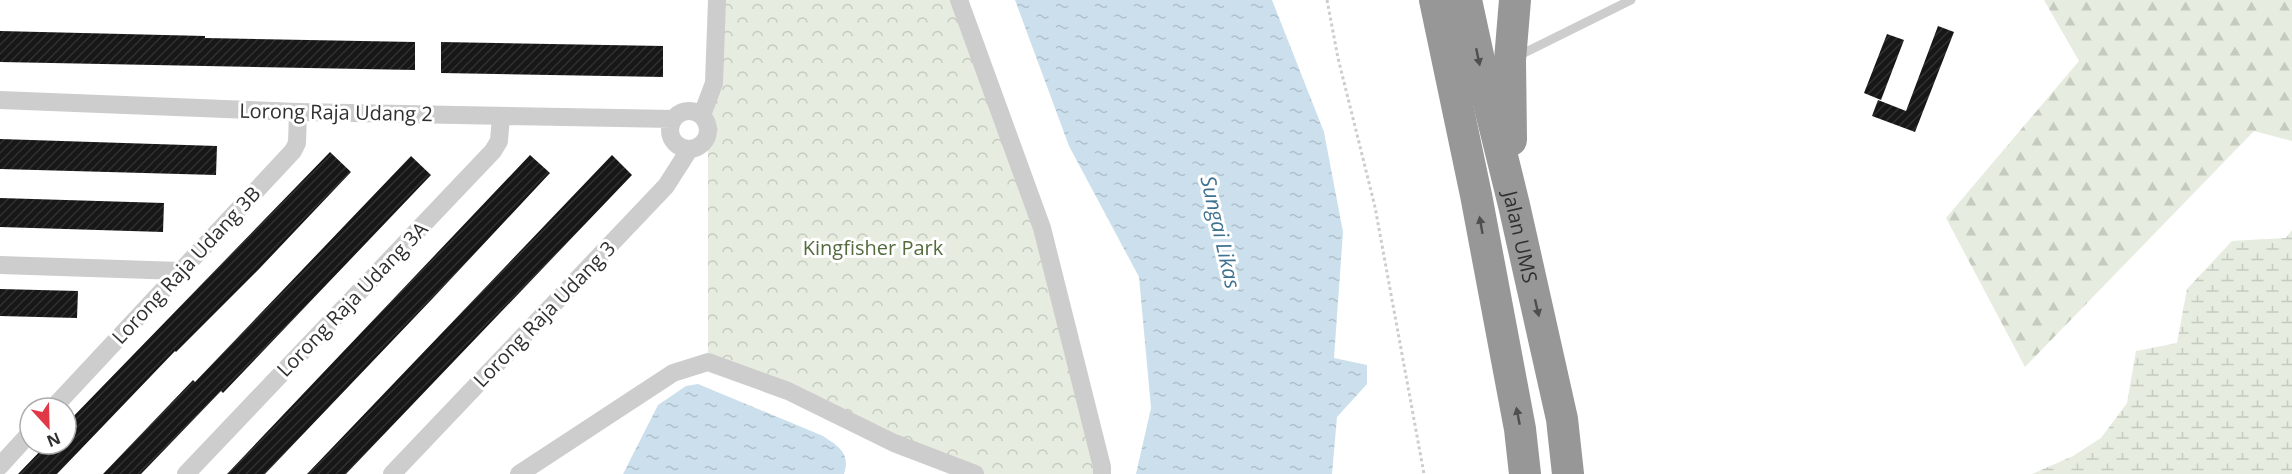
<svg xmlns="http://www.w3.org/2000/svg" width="2292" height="474" font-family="'Open Sans',sans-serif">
	<defs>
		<pattern id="forest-firs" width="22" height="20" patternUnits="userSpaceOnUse" patternTransform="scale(1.5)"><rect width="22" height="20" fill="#e6ecdf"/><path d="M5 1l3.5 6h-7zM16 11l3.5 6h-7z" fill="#c6cbc0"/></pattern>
		<pattern id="wetland-marsh" width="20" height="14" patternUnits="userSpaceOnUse" patternTransform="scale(1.5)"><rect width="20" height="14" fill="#e6ecdf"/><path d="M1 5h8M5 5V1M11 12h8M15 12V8" fill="none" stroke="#c6cbc0"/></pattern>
		<pattern id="park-crowns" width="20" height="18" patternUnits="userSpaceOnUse" patternTransform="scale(1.5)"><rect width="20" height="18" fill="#e6ecdf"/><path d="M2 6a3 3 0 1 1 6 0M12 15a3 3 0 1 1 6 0" fill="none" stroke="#c6cbc0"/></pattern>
		<pattern id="water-ripples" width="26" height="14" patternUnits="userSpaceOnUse" patternTransform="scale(1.5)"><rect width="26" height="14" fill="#cbe0ec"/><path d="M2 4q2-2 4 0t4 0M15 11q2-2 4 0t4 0" fill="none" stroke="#afc0cb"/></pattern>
		<pattern id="building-hatch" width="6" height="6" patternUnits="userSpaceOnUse" patternTransform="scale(1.5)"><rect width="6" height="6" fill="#171717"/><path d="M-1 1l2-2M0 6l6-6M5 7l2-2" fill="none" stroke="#303030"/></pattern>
	</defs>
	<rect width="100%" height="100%" fill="#fff"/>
	<path fill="url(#forest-firs)" d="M2044 0H2292V141L2254 131 2025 367 1946 218 2079 61Z"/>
	<path fill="url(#wetland-marsh)" d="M2292 230V474H2032L2073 456 2101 438 2127 403 2136 351 2177 343 2187 289 2232 241 2286 238Z"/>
	<path fill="url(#park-crowns)" d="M717 0H959L1042 228 1102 474H975L708 362V125L702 115Z"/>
	<path fill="url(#water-ripples)" d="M1015 0H1272L1324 132 1343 232 1334 358 1367 365V384L1337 417 1332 474H1136L1151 408 1139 277 1069 146Z
		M698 384 823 436C838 446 851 453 844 474H623L658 405 686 386Z"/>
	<path fill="url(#building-hatch)" d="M1938 26 1954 32 1915 132 1872 116 1878 100 1906 111Z
		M0 31 205 36V38L415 42V70L0 62Z
		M1887 34 1904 40 1881 100 1864 93Z
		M441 42 663 46V77L441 73Z
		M0 139 217 146 216 175 0 169Z
		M330 152 351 172 259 269 176 352 175 351 57 474H18L47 444H66V424Z
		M530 155 550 173 434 297 265 474H227Z
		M612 155 632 175 346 474H307Z
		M411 156 431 175 223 393 221 391 141 474H103L193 380 195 382Z
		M0 198 164 203 163 232 0 227Z
		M0 289 78 291 77 318 0 316Z"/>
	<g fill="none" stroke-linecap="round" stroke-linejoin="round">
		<path stroke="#cdcdcd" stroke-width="3" stroke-dasharray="3 3" stroke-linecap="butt" d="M1327 0 1338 58 1375 207 1424 474"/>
		<path stroke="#cdcdcd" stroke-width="9" d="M1518 56 1631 0"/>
		<path stroke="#cdcdcd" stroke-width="18" d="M959 0 1042 228 1102 467V474
			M0 100 298 112 673 119
			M670 130a19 19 0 1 1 38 0a19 19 0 1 1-38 0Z
			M702 115 714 83 717 0
			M0 265 180 271
			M53 408 293 151 297 143 298 112
			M0 466 30 433
			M186 474 493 151 499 141 501 116
			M392 474 666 186 689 150
			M519 474 673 373 708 362 788 391 894 443 975 474"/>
		<g stroke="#979797" stroke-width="32">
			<path d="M1435 0 1476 195 1520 429 1525 474"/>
			<path id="s1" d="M1466 0 1484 83 1514 205 1562 419 1568 474"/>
			<path d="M1511 140 1510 60 1515 0"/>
		</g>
	</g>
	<defs><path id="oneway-solid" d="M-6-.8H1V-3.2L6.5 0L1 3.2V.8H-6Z" transform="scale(1.5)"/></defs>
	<g fill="#4f4f4f">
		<use href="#oneway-solid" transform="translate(1478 57) rotate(78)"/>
		<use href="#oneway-solid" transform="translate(1481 225) rotate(-100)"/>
		<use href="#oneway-solid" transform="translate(1537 308) rotate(77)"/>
		<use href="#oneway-solid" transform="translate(1518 416) rotate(-101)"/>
	</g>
	<g text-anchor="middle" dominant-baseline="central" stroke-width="6" stroke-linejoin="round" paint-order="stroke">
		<g font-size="20" fill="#303030" stroke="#fff">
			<text transform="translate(336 112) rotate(1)">Lorong Raja Udang 2</text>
			<text stroke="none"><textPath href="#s1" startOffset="243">Jalan UMS</textPath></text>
			<text transform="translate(186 265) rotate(-47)">Lorong Raja Udang 3B</text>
			<text transform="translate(352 299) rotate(-46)">Lorong Raja Udang 3A</text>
			<text transform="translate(544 314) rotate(-46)">Lorong Raja Udang 3</text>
		</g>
		<g font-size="20" fill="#546b3e" stroke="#fff">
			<text x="873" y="247">Kingfisher Park</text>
		</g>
		<g font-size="21" font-style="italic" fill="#407391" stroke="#fff">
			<text transform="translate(1221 232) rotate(77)">Sungai Likas</text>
		</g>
	</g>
	<g transform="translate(48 426) rotate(158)"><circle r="28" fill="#ffffff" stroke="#acacac" stroke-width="1.5"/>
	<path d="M0-4.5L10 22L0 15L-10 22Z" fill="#e13848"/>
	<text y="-9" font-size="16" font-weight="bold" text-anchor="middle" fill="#303030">N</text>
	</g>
</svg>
